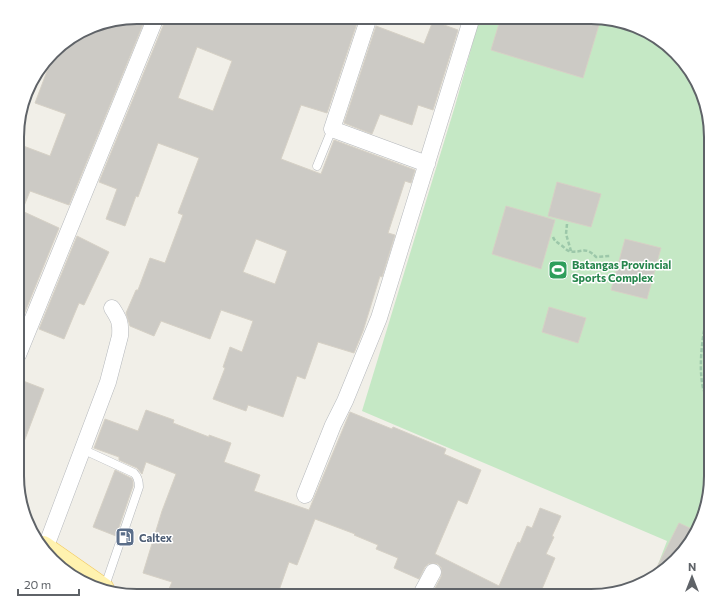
<svg xmlns="http://www.w3.org/2000/svg" width="728" height="613" font-family="Commissioner,sans-serif">
	<rect width="100%" height="100%" fill="#f1efe8"/>
	<path fill="#c5e8c5" d="M480 17H599L637 26 676 52 699 84 711 129V476L702 522 676 561 654 575 667 541 362 411 455 106Z"/>
	<path fill="#cccac5" stroke="#d6d1c6" fill-rule="evenodd" d="M137 17H146L69 205 30 191 22 211 59 228 21 322 18 320V144L50 156 66 114 35 103 55 50 58 47 98 23Z
		M165 17H359L327 113 301 105 281 159 321 174 334 140 415 170 411 183 405 181 388 233 395 235 382 277 380 276 363 331 354 353 318 342 305 379 297 376 283 417 248 405 246 411 213 399 225 368 223 367 230 347 242 352 253 321 221 310 210 339 161 321 154 336 130 326 126 313 136 290H138L150 258 165 263 183 215 178 213 199 158 158 143 138 197 136 196 125 226 106 219 117 189 99 182 165 21ZM197 47 232 61 213 111 178 98ZM256 239 287 251 275 284 243 272Z
		M501 17 601 18 583 78 491 50Z
		M433 21 458 30 433 110 418 105 412 125 380 114 372 134 344 123 376 26 424 44Z
		M557 182 601 194 591 227 548 216Z
		M506 206 555 220 541 269 492 254Z
		M77 236 109 252 84 305 79 303 64 339 39 329Z
		M625 239 661 248 647 299 611 290Z
		M549 307 586 318 578 343 542 332Z
		M18 379 44 389 19 455 17 454Z
		M146 410 174 420 173 423 209 437V435L231 443 224 462 260 475 254 491 309 510 350 412 392 429 393 427 446 449 444 454 481 470 467 504 458 500 435 554 499 586 518 542 520 543 527 526 532 528 540 508 561 516 552 536 554 537 546 554 555 558 539 596H431L441 577 442 572 441 567 438 564 433 563 428 564 425 567 419 579 394 568 398 558 376 549 378 545 354 535 355 534 315 519 297 565 289 562 277 596H166L172 582 143 573 162 511 176 474 146 462 142 474 137 468 119 460V457L94 448 105 419 138 431Z
		M115 470 131 478 133 481V486L116 536 93 527Z
		M679 523 696 531 676 561 652 577Z"/>
	<g fill="none" stroke-linecap="round" stroke-linejoin="round">
		<defs>
			<path id="service" d="M672 50 682 62 684 64
				M317 166 332 129
				M82 449 134 473C138 477 139 481 139 487L104 589"/>
			<path id="minor" d="M369 17 332 129 427 164
				M18 355 156 17
				M305 495 333 425 345 401 379 318 472 17
				M45 549 108 382 120 336C121 322 119 319 112 308
				M420 596 433 572"/>
			<path id="primary" d="M43 547 103 589"/>
		</defs>
		<use href="#service" stroke="#b5b8bc" stroke-width="9"/>
		<use href="#minor" stroke="#b5b8bc" stroke-width="17"/>
		<use href="#primary" stroke="#f2c960" stroke-width="23"/>
		<path stroke="#9cc7a9" stroke-width="2.5" stroke-dasharray="4 2" stroke-linecap="butt" d="M567 224 566 234 571 251
			M553 237C555 242 557 242 561 245 564 247 566 250 569 251 581 254 585 245 596 257L610 256
			M711 295C705 323 697 360 703 388 705 394 707 400 709 405L711 407"/>
		<use href="#service" stroke="#fff" stroke-width="8"/>
		<use href="#minor" stroke="#fff" stroke-width="16"/>
		<use href="#primary" stroke="#fff2af" stroke-width="22"/>
	</g>
	<defs>
		<symbol id="stadium-square" viewBox="-11 -11 22 22"><rect x="-9" y="-9" width="18" height="18" rx="4" fill="#2e9e5b" stroke="#fff"/><path d="M0-5a6.5 5 0 1 0 0 10a6.5 5 0 1 0 0-10ZM-3.5-1.8h7v3.6h-7Z" fill="#fff"/></symbol>
		<symbol id="fuel-square" viewBox="-11 -11 22 22"><rect x="-9" y="-9" width="18" height="18" rx="4" fill="#5c6f8a" stroke="#fff"/><path d="M-5.5-6h7V0h2V4h1.3V-2.5L3-4.5l.8-.8L6-3V5H2.5V1h-1V6h-7ZM-4.2-4.7v3.2H.2V-4.7Z" fill="#fff"/></symbol>
	</defs>
	<g fill-rule="evenodd">
		<use href="#stadium-square" x="547" y="259" width="22" height="22"/>
		<use href="#fuel-square" x="114" y="526" width="22" height="22"/>
	</g>
	<g text-anchor="middle" dominant-baseline="central" stroke-width="3" stroke-linejoin="round" paint-order="stroke">
		<g font-size="11" font-weight="bold" fill="#27864d" stroke="#fff" text-anchor="start">
			<text x="572" y="264">Batangas Provincial<tspan x="572" dy="13">Sports Complex</tspan></text>
		</g>
		<g font-size="11" font-weight="bold" fill="#4e5e75" stroke="#fff" text-anchor="start">
			<text x="139" y="537">Caltex</text>
		</g>
	</g>
	<path d="M0 0H728V613H0ZM137 24H591A113 113 0 0 1 704 137V476A113 113 0 0 1 591 589H137A113 113 0 0 1 24 476V137A113 113 0 0 1 137 24Z" fill="#fff" fill-rule="evenodd"/>
	<path fill="none" stroke="#5f6368" stroke-width="2" d="M137 24H591A113 113 0 0 1 704 137V476A113 113 0 0 1 591 589H137A113 113 0 0 1 24 476V137A113 113 0 0 1 137 24Z"/>
	<g transform="translate(692 577)" stroke="#ffffff" stroke-width="3" paint-order="stroke">
	<path d="M0-3L7 15L0 10L-7 15Z" fill="#5f6368"/>
	<text y="-6" font-size="11" font-weight="bold" text-anchor="middle" fill="#5f6368">N</text>
	</g>
	<path d="M18 589v6h61v-6" fill="none" stroke="#5f6368" stroke-width="2"/>
	<text x="24" y="589" font-size="12" fill="#5f6368" stroke="#ffffff" stroke-width="3" paint-order="stroke">20 m</text>
</svg>
